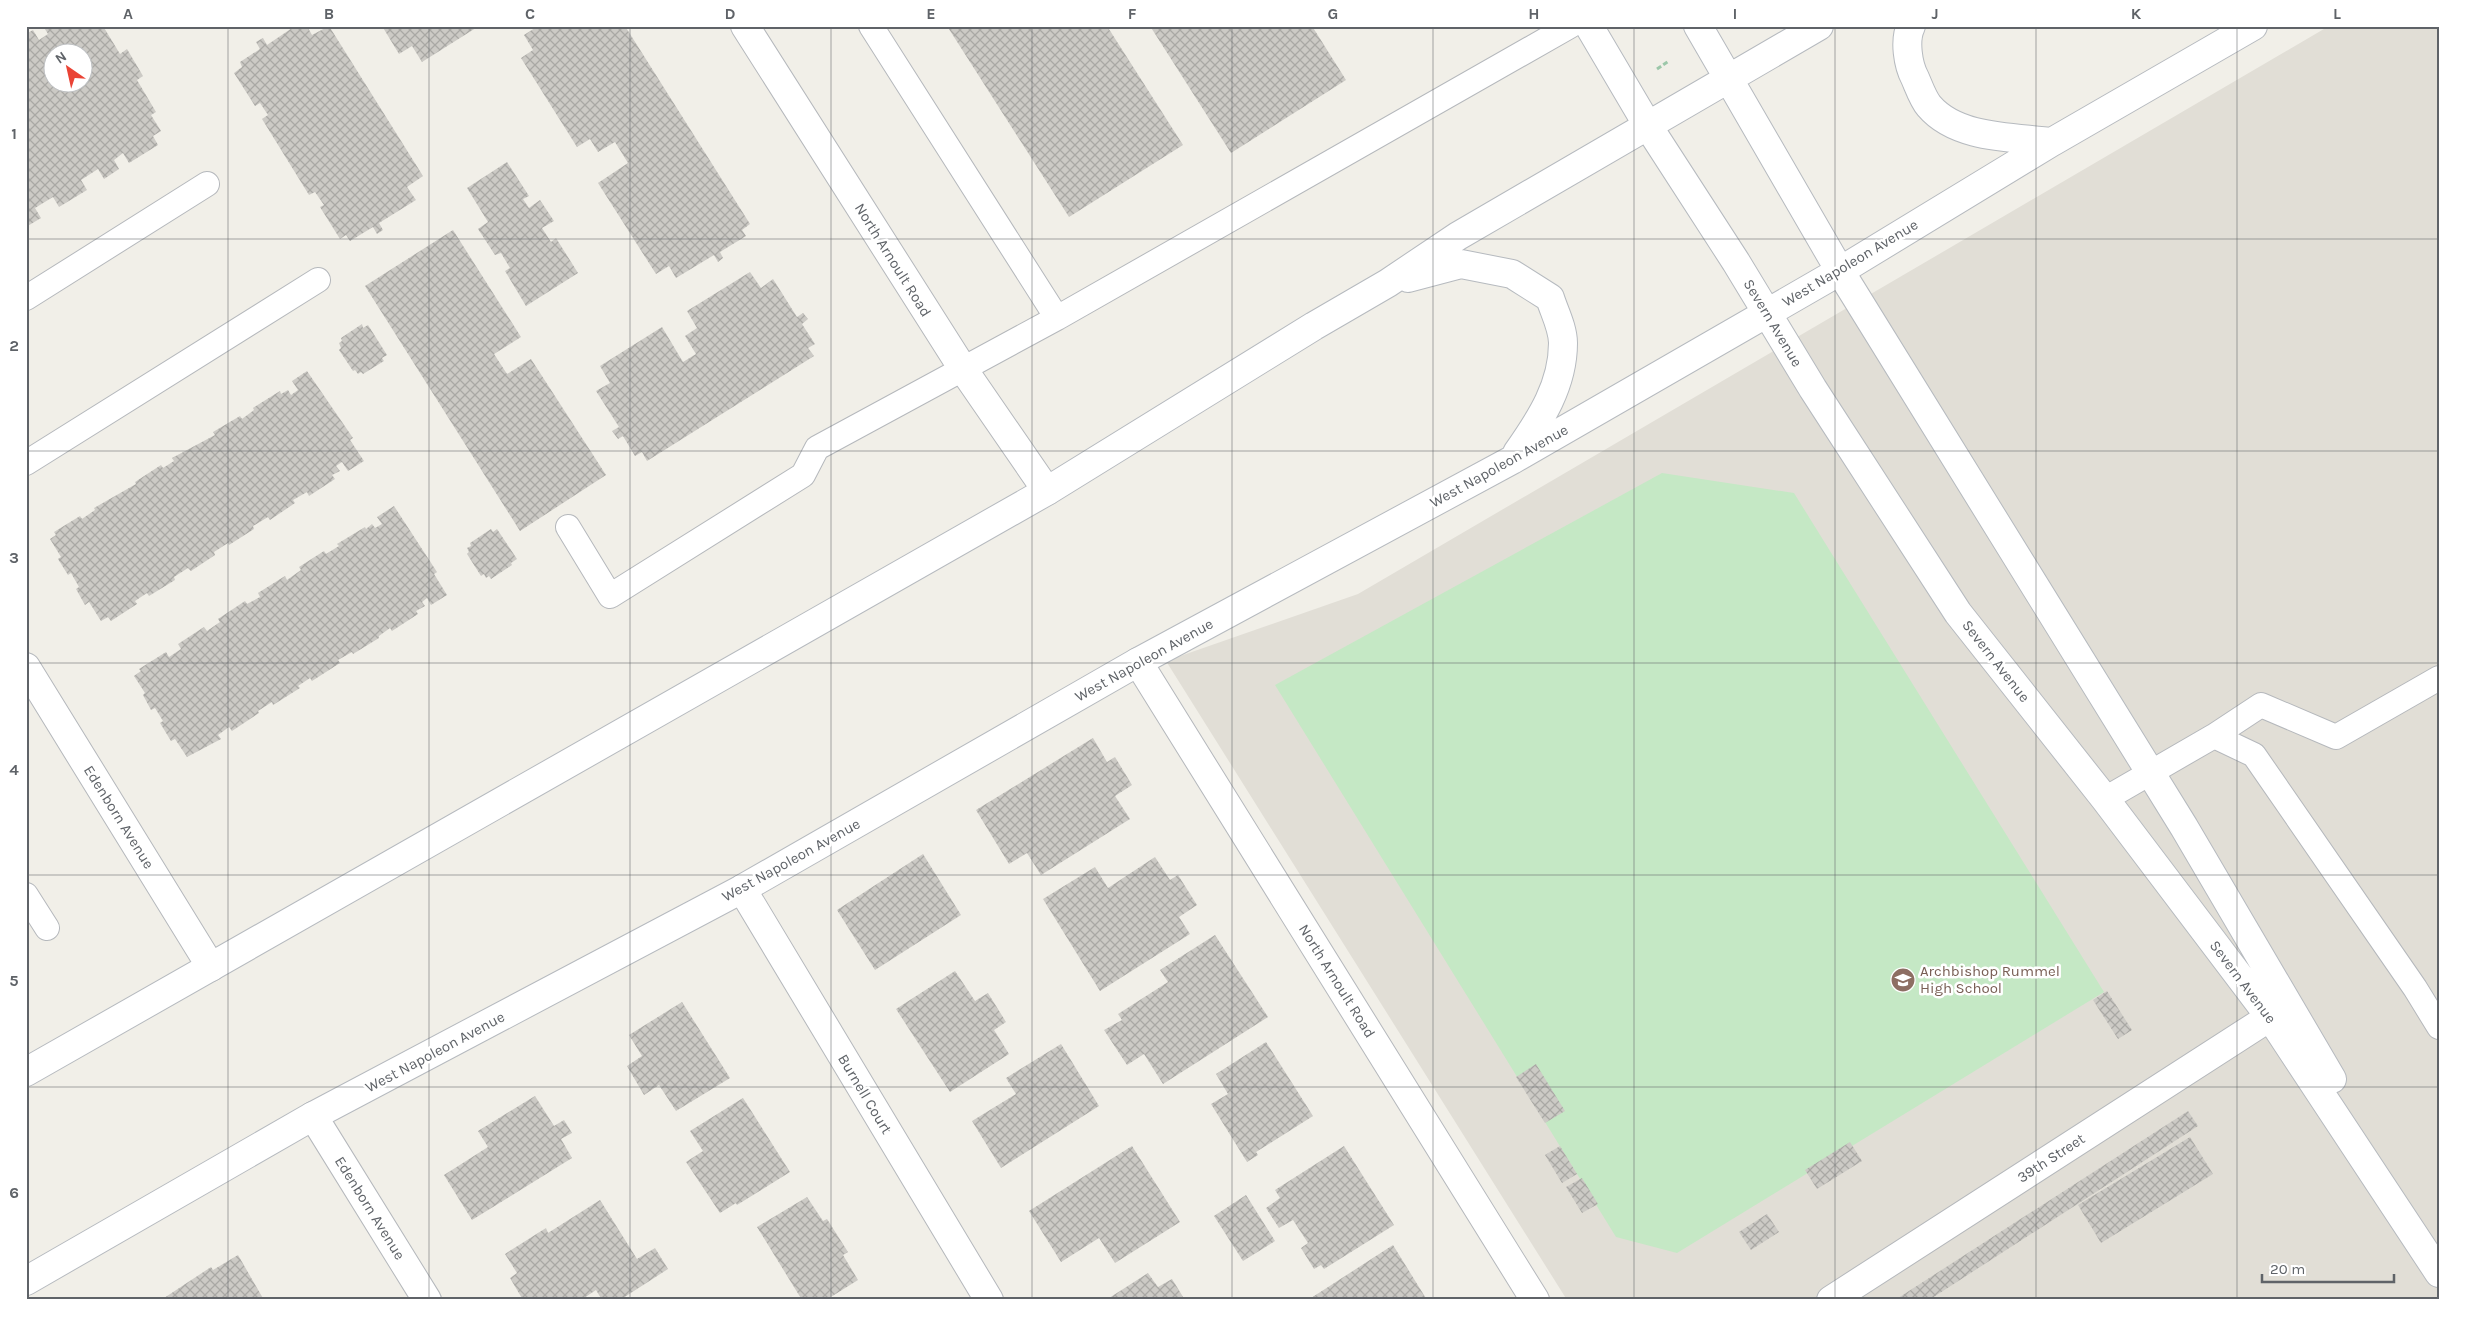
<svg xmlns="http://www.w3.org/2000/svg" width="2465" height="1326" font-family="Karla,sans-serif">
	<defs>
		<pattern id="building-cross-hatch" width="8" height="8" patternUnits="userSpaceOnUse" patternTransform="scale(1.25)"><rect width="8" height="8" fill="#cccac5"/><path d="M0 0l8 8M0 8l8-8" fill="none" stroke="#a9a8a4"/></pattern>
	</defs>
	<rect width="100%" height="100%" fill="#f1efe8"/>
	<path fill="#e1ded6" d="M2329 26H2439V1300H1567L1166 661 1358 594Z"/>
	<path fill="#c5e8c5" d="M1662 473 1794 493 2104 992 1677 1253 1616 1237 1275 685Z"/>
	<path fill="url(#building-cross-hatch)" fill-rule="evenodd" d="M43 26H103L120 54 127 49 143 76 137 80 156 112 151 115 161 131 153 136 158 145 129 163 123 153 114 160 119 169 104 179 98 169 81 180 87 190 59 207 53 197 35 208 41 218 26 227V34L33 30 39 40 48 34ZM52 52H82V82H52Z
		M295 26H307L312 35 329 26 423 176 407 187 416 200 379 223 383 230 377 234 373 227 350 241 346 235 340 239 320 207 324 205 315 192 309 195 262 119 268 115 260 103 255 106 234 73 242 67 240 62 260 49 256 42 263 38 267 45Z
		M382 26H479L422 62 412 46 399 54Z
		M538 26H625L750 224 742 230 746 236 720 252 723 258 718 262 714 255 676 278 669 266 656 274 598 183 628 163 615 142 598 152 590 139 577 147 521 58 533 50 524 35Z
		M947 26H1107L1183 145 1069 217Z
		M1150 26H1312L1346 80 1231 153Z
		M507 162 529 196 523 199 529 208 540 200 554 221 542 228 551 242 556 238 578 273 526 306 505 271 510 268 501 253 495 255 478 229 488 222 467 188Z
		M453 230 521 337 494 354 507 374 531 359 606 475 520 531 365 286Z
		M750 272 761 288 773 279 797 317 803 313 808 319 802 324 815 344 808 348 814 356 647 461 642 452 635 456 623 436 618 439 612 431 619 427 596 391 610 383 600 366 662 327 683 362 696 354 685 336 697 328 687 311Z
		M362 324 363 328 368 325 387 355 382 358 384 361 363 374 361 372 358 374 355 370 353 371 339 350 341 348 339 343 342 341 341 338Z
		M307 371 353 438 350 440 364 461 348 471 342 462 336 466 340 471 332 475 335 479 309 496 307 492 293 500 295 503 270 520 268 517 253 526 254 529 229 545 228 543 214 552 215 555 191 571 188 568 174 577 175 580 149 596 147 593 135 601 137 604 111 621 108 617 101 621 89 602 85 605 76 589 79 587 71 573 68 575 58 559 61 557 50 539 56 535 54 532 80 516 82 519 95 510 94 508 136 484 135 482 161 465 163 468 174 461 172 458 215 435 213 432 240 416 242 419 254 410 253 408 280 391 281 394 288 390 291 395 298 390 292 381Z
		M394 506 437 572 434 574 447 595 431 605 427 598 422 602 425 606 416 611 418 614 392 631 390 628 379 636V638L353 654 352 652 338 660 340 663 312 681 310 678 298 686 300 688 273 705 272 702 258 711 259 713 232 731 229 727 218 735 221 739 187 757 175 739 171 741 160 723 163 721 155 708 151 710 143 695 145 693 134 676 141 671 139 669 166 652 169 657 181 649 178 644 204 627 207 631 220 622 218 619 245 601 247 604 260 597 258 593 285 576 287 580 301 570 299 567 324 551 326 554 339 546 337 544 365 527 366 529 372 524 375 528 382 524 377 517Z
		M491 529 493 532 497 529 517 559 511 563 512 565 491 579 489 576 486 578 484 574 481 576 467 554 469 552 467 548 471 546 470 543Z
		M1093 738 1107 762 1115 757 1132 785 1115 796 1130 819 1041 875 1027 853 1009 864 976 810Z
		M923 854 961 915 875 970 837 910Z
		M1155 857 1170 880 1178 875 1197 905 1179 917 1190 934 1100 991 1043 899 1095 867 1108 888Z
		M1215 935 1268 1017 1163 1084 1144 1054 1127 1065 1104 1030 1122 1020 1118 1014 1168 982 1160 970Z
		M955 971 975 1001 988 993 1006 1022 994 1030 1009 1054 950 1092 896 1009Z
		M2107 991 2132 1030 2118 1039 2093 1000Z
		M682 1002 730 1078 676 1111 659 1085 644 1095 627 1066 642 1056 629 1035Z
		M1266 1042 1313 1116 1256 1152 1258 1155 1247 1162 1211 1104 1228 1094 1216 1074Z
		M1061 1044 1099 1106 1001 1168 972 1121 1016 1094 1006 1078Z
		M1536 1064 1565 1111 1545 1123 1516 1077Z
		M535 1096 554 1126 564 1120 572 1133 561 1139 572 1158 472 1220 444 1175 488 1147 478 1131Z
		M743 1098 790 1172 737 1205 736 1203 720 1213 686 1162 703 1151 690 1131Z
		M2188 1111 2198 1126 1929 1300H1895Z
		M2190 1137 2213 1174 2101 1243 2078 1205Z
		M1850 1142 1862 1161 1817 1189 1805 1170Z
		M1132 1146 1180 1222 1115 1263 1099 1238 1061 1262 1029 1211Z
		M1344 1146 1394 1225 1324 1269 1321 1265 1314 1269 1301 1248 1308 1243 1293 1220 1279 1228 1266 1208 1280 1198 1275 1190Z
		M1560 1146 1577 1174 1562 1183 1545 1155Z
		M1582 1178 1598 1204 1582 1213 1566 1187Z
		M1246 1195 1275 1241 1243 1261 1214 1216Z
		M807 1197 823 1221 827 1219 848 1252 843 1255 858 1280 826 1300H802L757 1227Z
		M600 1200 637 1259 655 1248 668 1269 620 1300H602L596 1290 581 1300H523L510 1278 517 1273 505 1254 546 1228 548 1233Z
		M1767 1214 1779 1232 1751 1250 1739 1232Z
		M1393 1245 1427 1300H1308Z
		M238 1255 264 1300H161L211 1267 213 1270Z
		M1148 1273 1158 1287 1172 1279 1185 1300H1106Z"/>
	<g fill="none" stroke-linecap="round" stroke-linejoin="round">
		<defs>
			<path id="lane" d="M26 298 207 184
				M1057 318 1570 26
				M26 463 318 280
				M568 527 610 596 803 475 817 448 1057 318 871 26
				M2214 736 2261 705 2336 737 2439 678
				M2105 799 2214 736 2254 755 2415 988 2439 1027
				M26 895 47 928"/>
			<path id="street" d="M745 26 963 369 1047 491
				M1138 662 1535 1300
				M26 667 211 967
				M742 889 989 1300
				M313 1116 427 1300
				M1831 1300 2270 1017"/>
			<path id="secondary" d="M1589 26 1648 126 1736 262 1813 389 1958 613 2105 799 2270 1017 2439 1273
				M1698 26 1840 271 2184 827 2332 1079
				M1911 26C1904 40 1908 65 1915 78 1919 87 1923 99 1929 106 1957 139 2013 137 2052 142
				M1408 278 1461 264 1512 274 1550 298C1554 311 1563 328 1563 343 1563 385 1541 419 1517 453
				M26 1072 1047 491 1314 326 1388 283 1458 236 1819 26
				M26 1281 313 1116 742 889 1138 662 1512 460 1840 271 2052 142 2253 26"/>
		</defs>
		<use href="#lane" stroke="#b5b8bc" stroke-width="26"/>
		<use href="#street" stroke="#b5b8bc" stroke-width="30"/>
		<use href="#secondary" stroke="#b6babf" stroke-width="30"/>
		<path stroke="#9cc7a9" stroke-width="3" stroke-dasharray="5 2.5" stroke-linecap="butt" d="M1657 69 1669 61"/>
		<use href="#lane" stroke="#fff" stroke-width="24"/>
		<use href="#street" stroke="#fff" stroke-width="28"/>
		<use href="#secondary" stroke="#fff" stroke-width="28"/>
	</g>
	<path fill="none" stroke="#5f6368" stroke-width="1" stroke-opacity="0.55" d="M228 26V1300M429 26V1300M630 26V1300M831 26V1300M1032 26V1300M1232 26V1300M1433 26V1300M1634 26V1300M1835 26V1300M2036 26V1300M2237 26V1300M26 239H2439M26 451H2439M26 663H2439M26 875H2439M26 1087H2439"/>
	<defs>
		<symbol id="school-disc" viewBox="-11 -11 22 22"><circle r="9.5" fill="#8d6e63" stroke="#fff"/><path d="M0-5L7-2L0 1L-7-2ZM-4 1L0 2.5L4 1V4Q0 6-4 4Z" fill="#fff"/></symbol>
	</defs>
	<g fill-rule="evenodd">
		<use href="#school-disc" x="1889" y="966" width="28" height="28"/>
	</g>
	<g text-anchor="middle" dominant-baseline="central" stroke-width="5" stroke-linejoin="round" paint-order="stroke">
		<g font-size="15" fill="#5f6368" stroke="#fff">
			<text transform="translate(893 260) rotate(58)">North Arnoult Road</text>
			<text transform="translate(1850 263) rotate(-31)">West Napoleon Avenue</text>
			<text transform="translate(1773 323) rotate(59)">Severn Avenue</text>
			<text transform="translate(1499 466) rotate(-29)">West Napoleon Avenue</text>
			<text transform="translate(1144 660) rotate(-29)">West Napoleon Avenue</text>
			<text transform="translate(1996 661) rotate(52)">Severn Avenue</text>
			<text transform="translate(119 817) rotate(58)">Edenborn Avenue</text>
			<text transform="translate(791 860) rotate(-29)">West Napoleon Avenue</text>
			<text transform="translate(1337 981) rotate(58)">North Arnoult Road</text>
			<text transform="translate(2243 982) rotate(53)">Severn Avenue</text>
			<text transform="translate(435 1052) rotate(-28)">West Napoleon Avenue</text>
			<text transform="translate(865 1094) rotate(59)">Burnell Court</text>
			<text transform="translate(2051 1158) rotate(-33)">39th Street</text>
			<text transform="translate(370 1208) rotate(58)">Edenborn Avenue</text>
		</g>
		<g font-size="15" fill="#785e54" stroke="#fff" text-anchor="start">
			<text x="1920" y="971">Archbishop Rummel<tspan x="1920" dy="17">High School</tspan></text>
		</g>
	</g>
	<rect width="2465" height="1326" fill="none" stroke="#ffffff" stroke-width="55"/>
	<g transform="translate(68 68) rotate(326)"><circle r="24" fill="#ffffff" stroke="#bfc1c3"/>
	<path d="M0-4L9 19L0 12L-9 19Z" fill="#ea4335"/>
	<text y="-8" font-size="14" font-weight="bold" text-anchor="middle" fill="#5f6368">N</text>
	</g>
	<path d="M2262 1274v8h132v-8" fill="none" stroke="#5f6368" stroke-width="2.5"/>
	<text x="2270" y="1274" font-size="15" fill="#5f6368" stroke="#ffffff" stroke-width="4" paint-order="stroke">20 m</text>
	<rect x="28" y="28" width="2410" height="1270" fill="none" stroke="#5f6368" stroke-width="2"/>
	<g font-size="16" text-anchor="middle" font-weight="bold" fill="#5f6368">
		<text x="128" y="19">A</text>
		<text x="329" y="19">B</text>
		<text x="530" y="19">C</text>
		<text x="730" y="19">D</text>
		<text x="931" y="19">E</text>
		<text x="1132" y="19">F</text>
		<text x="1333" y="19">G</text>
		<text x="1534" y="19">H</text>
		<text x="1735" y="19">I</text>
		<text x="1935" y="19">J</text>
		<text x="2136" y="19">K</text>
		<text x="2337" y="19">L</text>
		<text x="14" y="139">1</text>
		<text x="14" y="351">2</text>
		<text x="14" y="563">3</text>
		<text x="14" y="775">4</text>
		<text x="14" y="986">5</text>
		<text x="14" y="1198">6</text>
	</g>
</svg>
